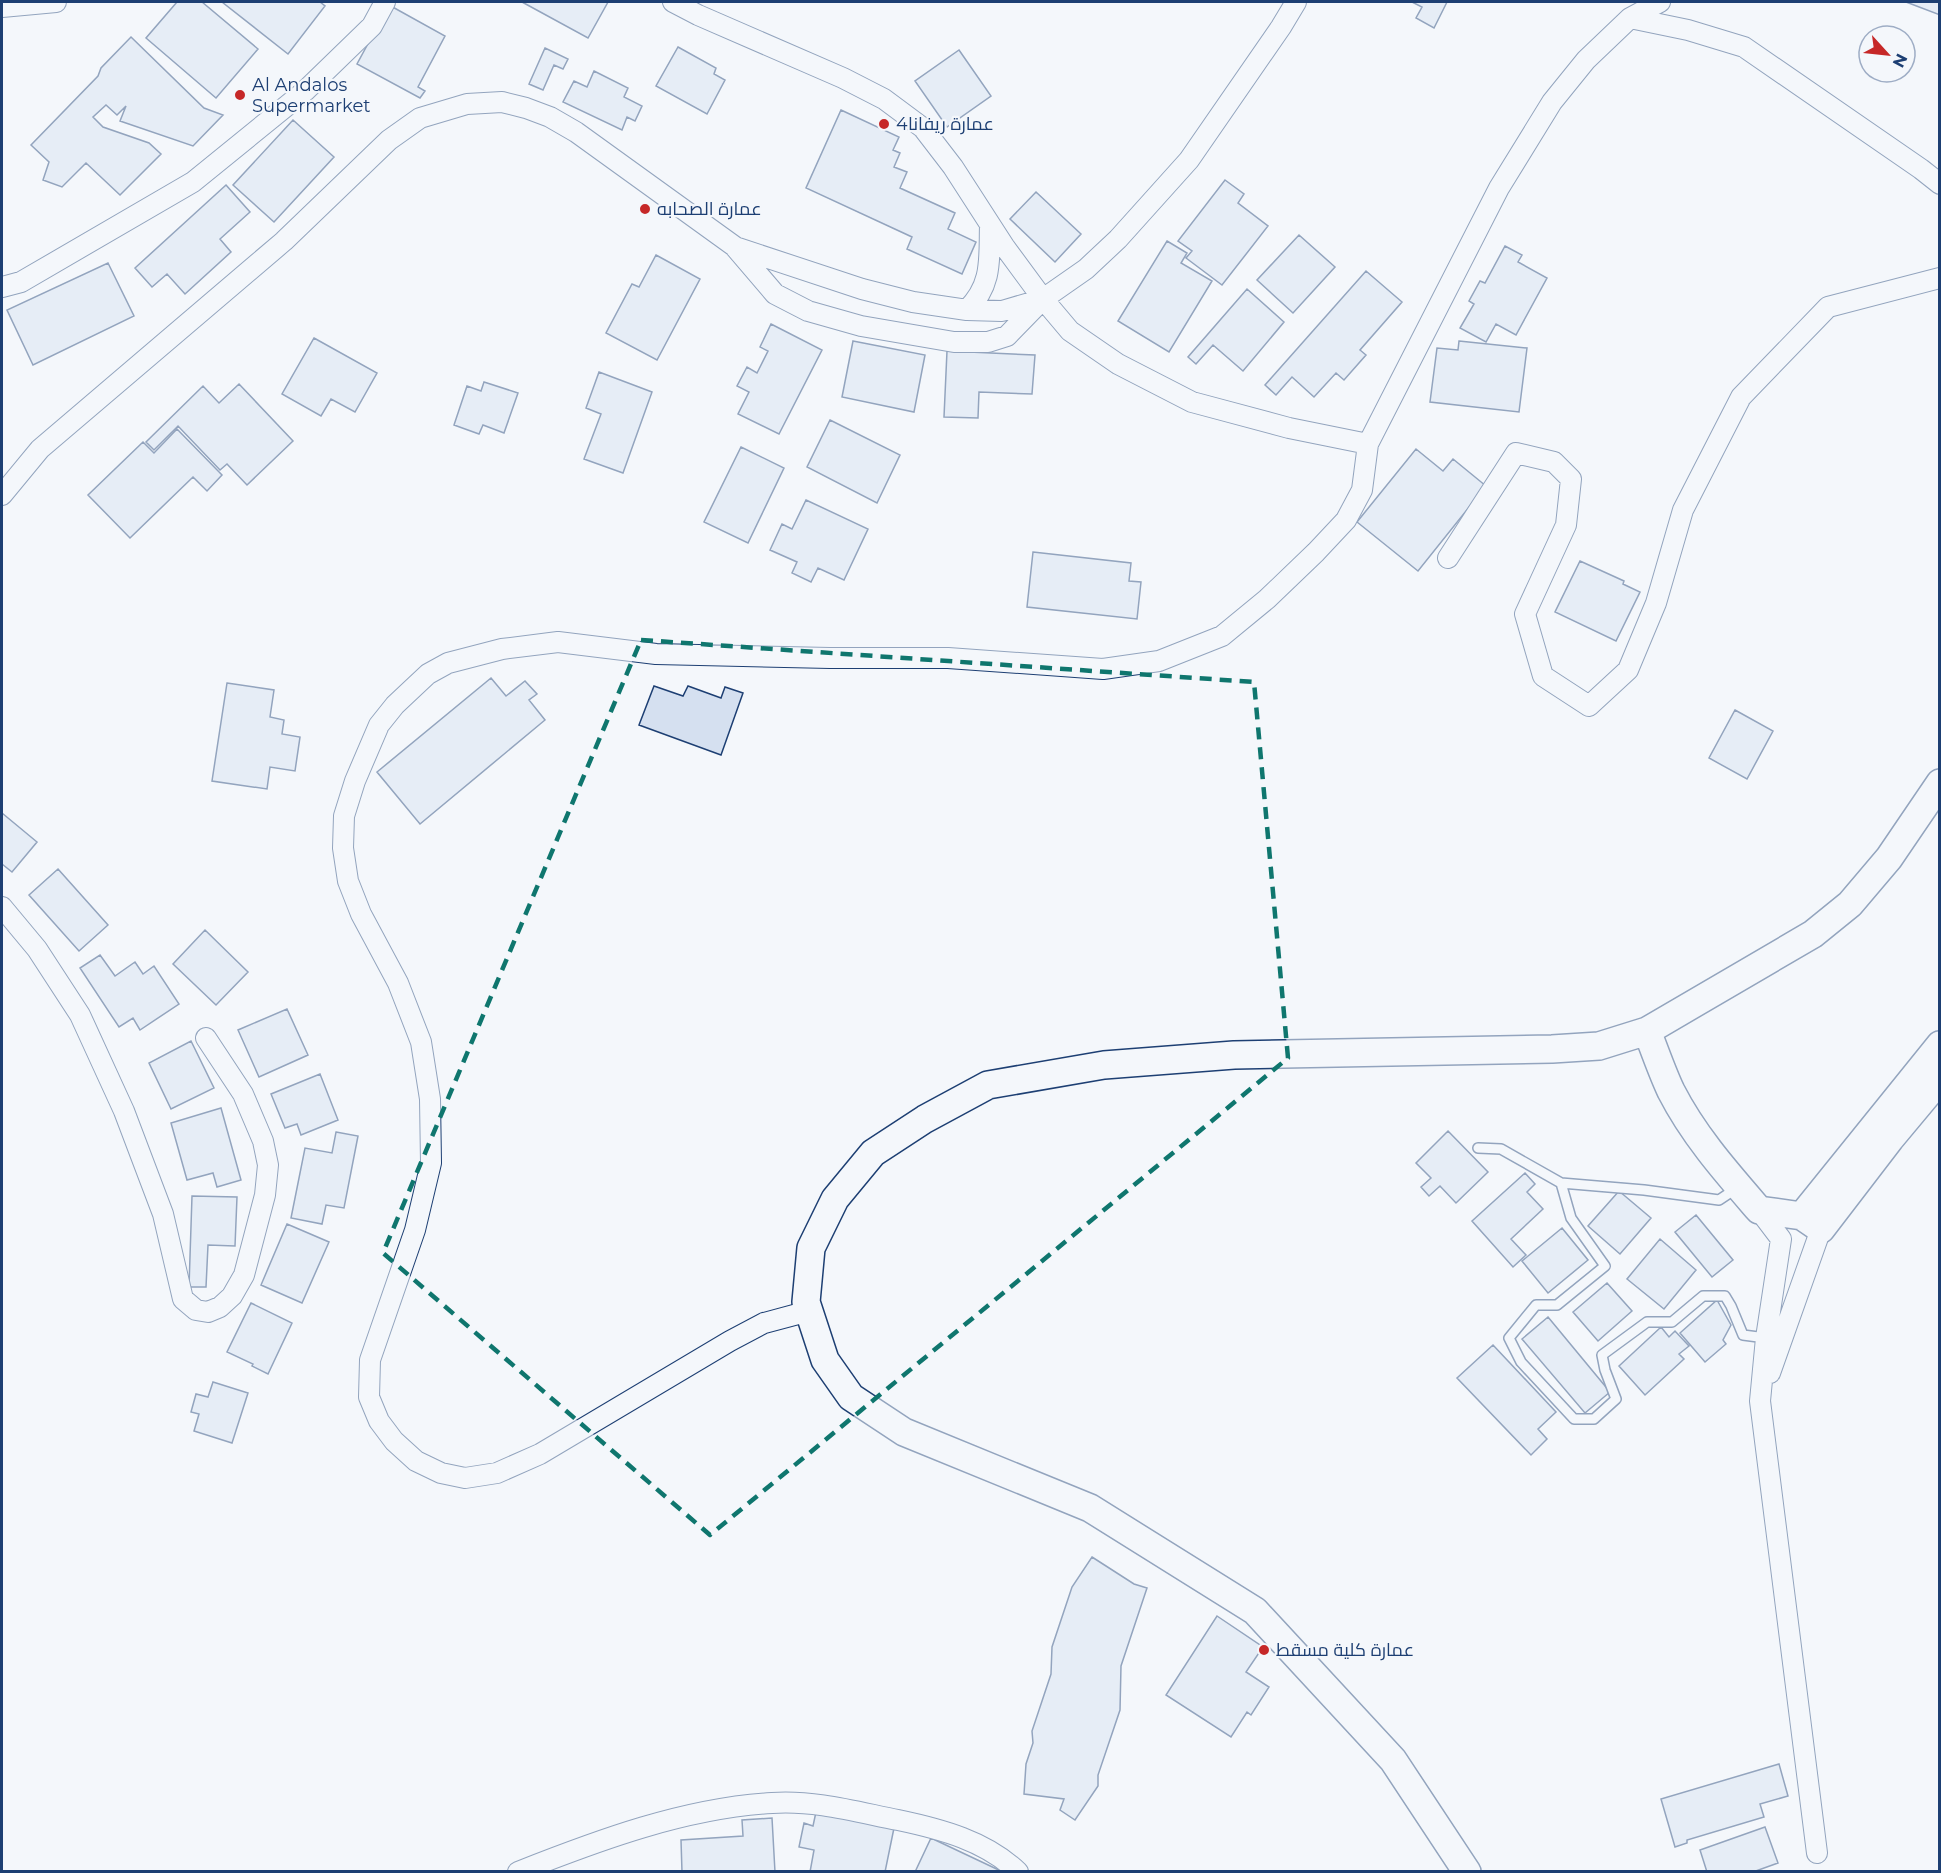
<svg xmlns="http://www.w3.org/2000/svg" width="1941" height="1873" font-family="Montserrat,Cairo,sans-serif">
	<rect width="100%" height="100%" fill="#f4f7fb"/>
	<path fill="#d5e0f0" stroke="#1d3f73" stroke-width="1.5" d="M177 2H202L258 49 216 98 146 38Z
		M222 2H320L325 6 288 54Z
		M522 2H608L588 38Z
		M1412 2H1447L1434 28 1416 18 1422 7Z
		M1906 2H1940V15Z
		M389 5 445 36 418 87 425 91 420 98 357 64Z
		M131 37 204 108 223 115 193 146 120 121 126 106 117 115 106 105 93 117 103 127 149 143 161 154 120 195 86 163 62 187 43 180 49 162 31 145 98 76 101 68Z
		M678 47 716 68 714 74 725 80 707 114 656 86Z
		M545 48 568 59 563 69 554 65 543 90 529 84Z
		M959 50 991 96 947 127 915 81Z
		M594 71 628 88 624 97 642 106 635 121 627 117 622 130 563 102 574 81 587 87Z
		M841 110 899 137 893 150 900 153 894 167 907 172 900 188 955 213 948 229 976 242 962 274 907 249 912 237 806 188Z
		M293 120 334 157 274 222 233 185Z
		M1225 180 1244 194 1238 203 1268 226 1222 285 1186 258 1192 251 1178 241Z
		M226 185 250 212 220 239 231 252 185 294 167 274 152 287 135 268Z
		M1036 192 1081 234 1055 262 1010 219Z
		M1299 235 1335 267 1293 313 1257 280Z
		M1167 241 1187 253 1181 263 1212 281 1169 352 1118 321Z
		M1505 246 1522 255 1518 262 1547 278 1516 335 1496 324 1486 342 1460 328 1474 304 1469 301 1480 281 1485 283Z
		M656 255 700 279 657 360 606 333 632 284 639 287Z
		M108 263 134 316 33 365 7 310Z
		M1366 271 1402 302 1360 350 1366 355 1344 380 1336 373 1314 397 1292 377 1276 395 1265 385Z
		M1247 289 1284 322 1243 371 1213 345 1196 364 1188 357Z
		M771 324 822 350 779 434 738 414 749 392 737 386 747 367 757 373 768 351 760 347Z
		M314 338 377 373 355 412 331 399 321 416 282 394Z
		M853 341 925 355 914 412 842 397Z
		M1459 341 1527 348 1519 412 1430 402 1437 348 1458 350Z
		M947 351 1035 355 1032 394 979 392 978 418 944 417Z
		M599 372 652 392 623 473 584 459 601 414 586 408Z
		M484 382 518 393 504 433 483 425 479 434 454 425 467 386 481 391Z
		M239 384 293 441 247 485 227 464 220 470 178 426 154 450 146 442 203 386 219 403Z
		M830 420 900 455 877 503 807 467Z
		M177 429 222 475 207 491 193 477 130 538 88 495 143 442 154 453Z
		M741 447 784 468 748 543 704 522Z
		M1416 449 1443 471 1453 459 1486 486 1418 571 1357 522Z
		M806 500 868 529 844 580 818 568 811 582 792 573 797 562 770 550 782 524 792 529Z
		M1033 552 1131 563 1129 581 1141 582 1137 619 1027 607Z
		M1580 561 1624 581 1623 584 1640 592 1616 641 1555 612Z
		M491 678 506 696 525 681 537 694 529 700 545 720 420 824 377 772Z
		M227 683 274 690 270 717 284 720 282 734 300 737 295 771 270 767 267 789 212 781Z
		M654 686 683 696 688 686 721 698 725 687 743 693 721 755 639 725Z
		M1735 710 1773 731 1747 779 1709 758Z
		M2 813 37 842 12 872 2 864Z
		M58 869 108 925 79 951 29 895Z
		M205 930 248 972 216 1005 173 964Z
		M100 955 115 976 135 962 143 974 154 966 179 1004 140 1030 133 1018 119 1027 80 968Z
		M287 1009 308 1055 259 1077 238 1030Z
		M191 1041 214 1088 171 1109 149 1063Z
		M320 1074 338 1120 301 1135 297 1124 285 1128 271 1094Z
		M221 1108 241 1180 217 1187 213 1173 187 1180 171 1123Z
		M1448 1131 1488 1172 1456 1203 1440 1186 1429 1196 1421 1187 1431 1178 1416 1163Z
		M336 1132 358 1136 344 1208 326 1205 322 1224 291 1218 305 1148 332 1153Z
		M1525 1173 1535 1184 1527 1192 1543 1209 1511 1239 1526 1255 1513 1267 1472 1221Z
		M1619 1191 1651 1218 1620 1254 1588 1226Z
		M192 1196 237 1197 235 1246 208 1245 206 1287H189Z
		M1696 1215 1733 1260 1712 1277 1675 1232Z
		M287 1224 329 1242 302 1303 261 1285Z
		M1562 1228 1588 1260 1548 1293 1522 1261Z
		M1660 1239 1696 1270 1664 1309 1627 1279Z
		M1607 1283 1632 1311 1598 1341 1573 1312Z
		M1717 1300 1731 1325 1723 1340 1726 1344 1705 1362 1680 1333Z
		M251 1303 292 1323 268 1374 252 1366 253 1364 227 1352Z
		M1548 1317 1610 1392 1585 1413 1522 1339Z
		M1661 1327 1669 1337 1675 1331 1689 1346 1679 1354 1684 1359 1645 1395 1619 1366Z
		M1493 1345 1556 1412 1538 1429 1547 1439 1531 1455 1457 1378Z
		M213 1382 248 1393 232 1443 194 1431 199 1414 191 1412 196 1394 208 1397Z
		M1092 1557 1134 1584 1147 1588 1121 1666 1120 1710 1098 1775V1786L1075 1820 1060 1810 1064 1799 1024 1794 1026 1764 1033 1743 1032 1731 1051 1674 1052 1647 1072 1587Z
		M1217 1616 1263 1647 1246 1672 1269 1687 1251 1715 1247 1712 1231 1737 1166 1695Z
		M1779 1764 1788 1796 1760 1804 1764 1817 1687 1840V1843L1675 1847 1661 1799Z
		M816 1812 894 1828 885 1872H810L814 1850 799 1847 804 1823 813 1826Z
		M772 1818 775 1872H682L681 1840 743 1836 742 1820Z
		M1765 1827 1778 1863 1753 1872H1707L1700 1850Z
		M931 1838 1003 1872H915Z"/>
	<g fill="none" stroke-linecap="round" stroke-linejoin="round">
		<defs>
			<path id="lane" d="M1478 1148 1501 1149 1561 1183 1644 1190 1719 1200 1737 1188
				M1561 1183 1571 1218 1605 1266 1557 1305H1536L1509 1338 1521 1362 1574 1419H1594L1616 1399 1605 1370 1602 1355 1647 1322H1672L1703 1296H1725L1731 1306 1743 1335 1766 1338"/>
			<path id="street" d="M673 2 698 15 843 78 884 99 923 128 953 167 1004 246 1043 299 1070 331 1118 364 1192 402 1289 428 1368 444
				M2 7 56 2
				M1630 18 1688 30 1744 47 1921 169 1940 184
				M735 247 862 289 913 302 967 310 1002 311 1043 299
				M2 287 21 282 193 182 305 91 372 26 385 2
				M967 310C993 284 989 259 990 225
				M2 495 40 449 284 241 389 140 420 118 467 104 502 102 526 108 550 117 576 132 734 246 775 294 808 311 861 326 954 342H988L1007 336 1043 299 1086 269 1118 239 1189 160 1281 27 1296 2
				M1448 558 1516 453 1554 462 1571 479 1566 525 1525 614 1543 676 1589 706 1628 670 1656 603 1683 510 1741 397 1828 307 1940 278
				M2 907 37 949 80 1015 124 1111 163 1214 183 1299 196 1310 208 1312 220 1307 232 1296 244 1275 265 1195 268 1165 263 1141 243 1094 206 1038
				M1759 1210 1781 1239 1766 1338 1760 1401 1817 1853
				M809 1311 764 1323 730 1341 540 1454 497 1473 465 1478 441 1473 416 1461 394 1441 379 1421 369 1397 370 1360 415 1230 431 1163 430 1099 421 1042 398 983 361 914 348 881 343 848 344 816 355 781 379 725 395 705 412 689 428 674 448 663 502 649 558 642 656 654 830 658H948L1103 669 1159 661 1222 636 1267 599 1316 552 1346 520 1362 490 1368 444 1499 188 1552 102 1586 60 1630 18 1660 2
				M1770 1373 1821 1229
				M518 1872C599 1840 685 1808 772 1803 815 1800 857 1812 898 1820 941 1829 986 1841 1018 1872"/>
			<path id="secondary" d="M1647 1031C1655 1051 1662 1072 1671 1091 1694 1136 1727 1173 1759 1210L1802 1216 1821 1229 1890 1139 1940 1079
				M1802 1216 1940 1045
				M1467 1872 1393 1760 1255 1611 1090 1508 904 1432 851 1397 825 1360 806 1302 811 1248 835 1199 873 1153 925 1119 988 1085 1104 1065 1234 1055 1552 1049 1599 1046 1647 1031 1813 934 1850 904 1889 858 1940 783"/>
		</defs>
		<use href="#lane" stroke="#1d3f73" stroke-width="12"/>
		<use href="#street" stroke="#1d3f73" stroke-width="22"/>
		<use href="#secondary" stroke="#1d3f73" stroke-width="30"/>
		<use href="#lane" stroke="#f4f7fb" stroke-width="9"/>
		<use href="#street" stroke="#f4f7fb" stroke-width="20"/>
		<use href="#secondary" stroke="#f4f7fb" stroke-width="27"/>
	</g>
	<path d="M0 0H1941V1873H0ZM641 640 1254 682 1288 1058 710 1535 383 1253Z" fill="#f4f7fb" fill-opacity=".55" fill-rule="evenodd"/>
	<path fill="none" stroke="#0f766e" stroke-width="4.5" stroke-dasharray="12 8" stroke-linejoin="round" d="M641 640 1254 682 1288 1058 710 1535 383 1253Z"/>
	<g fill="#c62828" stroke="#f4f7fb" stroke-width="2">
		<circle cx="240" cy="95" r="6"/>
		<circle cx="884" cy="124" r="6"/>
		<circle cx="645" cy="209" r="6"/>
		<circle cx="1264" cy="1650" r="6"/>
	</g>
	<g text-anchor="middle" dominant-baseline="central" stroke-width="4.5" stroke-linejoin="round" paint-order="stroke">
		<g font-size="18" fill="#1d3f73" stroke="#f4f7fb" text-anchor="start">
			<text x="252" y="85">Al Andalos<tspan x="252" dy="21">Supermarket</tspan></text>
			<text x="896" y="124">عمارة ريفانا4</text>
			<text x="657" y="209">عمارة الصحابه</text>
			<text x="1276" y="1650">عمارة كلية مسقط</text>
		</g>
	</g>
	<rect width="1941" height="1873" fill="none" stroke="#1d3f73" stroke-width="6"/>
	<g transform="translate(1887 54) rotate(117)"><circle r="28" fill="#f4f7fb" stroke="#9eadc5" stroke-width="1.5"/>
	<path d="M0-4.5L10 22L0 15L-10 22Z" fill="#c62828"/>
	<text y="-9" font-size="16" font-weight="bold" text-anchor="middle" fill="#1d3f73">N</text>
	</g>
</svg>
